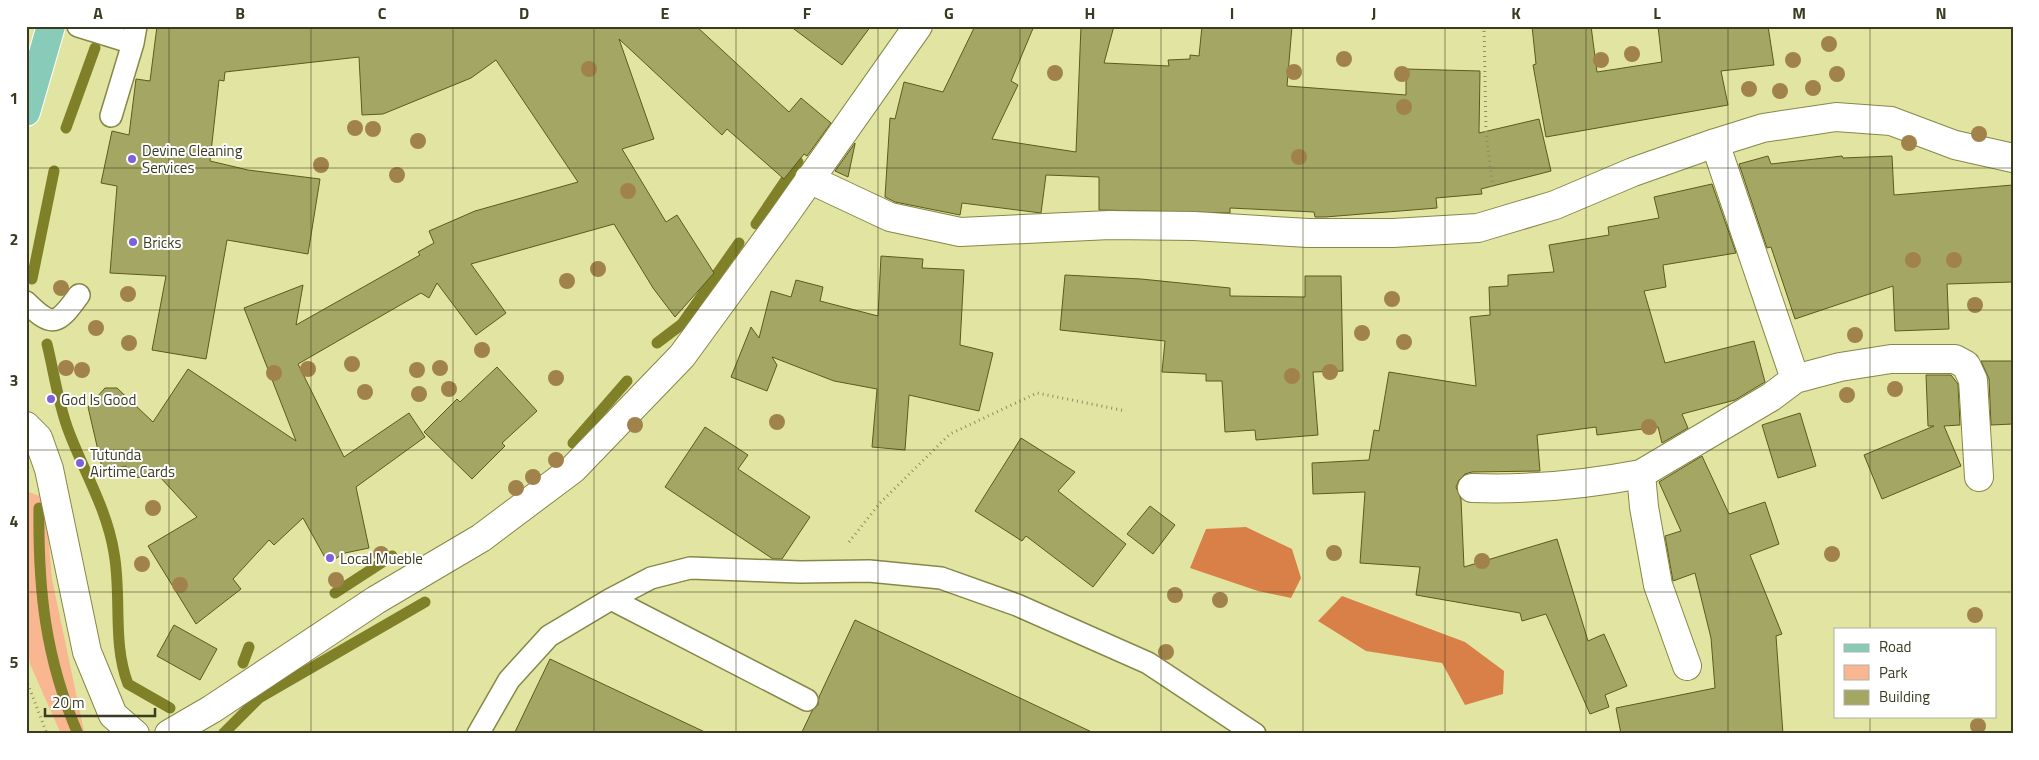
<svg xmlns="http://www.w3.org/2000/svg" width="2039" height="760" font-family="'Titillium Web',sans-serif">
	<rect width="100%" height="100%" fill="#e2e5a1"/>
	<path fill="#f9b791" d="M29 492 45 498 52 579 84 731 79 734H61L30 664 26 637V515Z"/>
	<path fill="#d97f48" d="M1246 527 1292 549 1301 578 1291 598 1258 591 1190 568 1206 529Z
		M1342 596 1465 642 1504 671 1503 694 1465 705 1442 663 1366 651 1318 621Z"/>
	<g fill="none" stroke-linecap="round" stroke-linejoin="round">
		<path stroke="#7f8028" stroke-width="11" d="M66 128 95 48
			M756 224 798 162
			M32 279 54 171
			M657 343 682 324 739 243
			M47 344C54 372 58 404 69 432 84 472 107 509 114 553 122 597 112 642 128 684L170 708
			M573 443 627 381
			M39 508C38 589 45 658 78 734
			M335 593 392 556
			M243 663 249 647
			M223 734 259 698 425 602"/>
	</g>
	<path fill="#a4a664" stroke="#5b5c18" d="M157 26H696L789 112 801 98 831 123 807 156 804 154 784 179 727 129 722 135 619 39 654 139 622 149 666 222 677 215 714 273 675 317 653 288 614 224 471 264 506 313 476 335 437 283 429 298 421 293 298 364 344 457 409 413 425 437 356 487 369 548 345 553 328 563 303 518 274 545 269 540 233 579 241 589 196 624 148 546 197 517 159 476 126 478V466L103 472 88 407 105 388H117L153 422 188 369 296 441 244 308 303 285 296 325 420 255 418 252 434 243 429 231 475 211 578 182 496 60 471 78 383 114 362 115 359 57 225 72 224 81 219 80 210 161 248 170 320 179 308 254 227 240 206 359 152 350 166 276 110 273 117 186 101 183 112 131 129 135 136 79 150 81Z
		M790 26H871L842 65Z
		M975 26H1034L1011 81 1018 85 992 139 1076 152 1081 26H1114L1104 63 1169 66 1168 60 1190 59V55L1199 56 1202 26H1292L1287 86 1406 95V69L1480 71 1479 133 1539 119 1551 171 1481 189 1482 194 1436 198 1437 208 1325 217H1315L1314 212 1230 208V213L1099 210V177L1046 175 1041 213 962 203 960 215 895 202 885 197 890 118 895 119 904 82 943 92Z
		M1532 26H1591L1597 72 1662 62 1658 26H1768L1774 65 1721 71 1728 105 1546 137 1533 65 1536 64Z
		M855 143V144L848 177 835 171Z
		M1768 156 1771 164 1842 156 1843 158 1892 156 1894 195 2013 185V282L1947 284 1949 329 1895 331 1893 286 1795 319 1771 247 1767 248 1739 164Z
		M1712 184 1736 253 1663 265 1666 287 1644 291 1665 363 1754 341 1765 382 1735 400 1682 414 1688 428 1662 443 1658 427 1597 435 1596 427 1537 435 1540 471 1472 472 1465 474 1459 480 1456 487 1461 499 1464 567 1557 539 1588 641 1604 634 1627 686 1605 695 1609 707 1590 714 1546 614 1522 621 1520 613 1416 595 1420 567 1360 563 1365 492 1313 494 1312 463 1369 460 1374 430 1379 431 1389 372 1476 386 1470 317 1490 315 1489 287 1508 286V275L1554 272 1549 245 1609 235 1608 227 1659 218 1654 197Z
		M881 256 923 259 922 268 964 270 960 345 993 353 979 411 909 395 905 450 872 447 877 389 834 381 772 357 777 365 767 391 731 377 751 327 759 338 771 291 791 297 796 280 823 287 820 301 878 316Z
		M1065 275 1141 279 1230 288V296L1305 297V276H1341L1343 371 1313 372 1318 435 1256 440 1255 430 1225 432 1222 381H1206V374L1162 372 1165 341 1060 330Z
		M1981 361H2013V424L1991 425 1989 379Z
		M497 367 537 411 502 443 505 446 472 479 424 432 457 399 460 402Z
		M1926 375H1951L1958 384 1960 425 1944 426 1961 466 1882 499 1864 455 1934 426H1928Z
		M1800 413 1816 466 1778 478 1762 425Z
		M705 427 748 455 738 469 810 517 782 559H773L665 487Z
		M1021 438 1075 472 1058 491 1126 544 1093 587 1026 536 1022 541 975 511Z
		M1702 456 1729 514 1765 502 1779 544 1750 555 1782 634 1776 636 1783 734H1621L1616 708 1715 688 1711 638 1695 573 1673 581 1665 536 1681 531 1659 482Z
		M1150 506 1175 525 1153 554 1127 534Z
		M855 620 1096 734H801L812 711 818 705 819 697Z
		M174 625 217 649 200 680 157 656Z
		M550 659 709 734H514Z"/>
	<g fill="none" stroke-linecap="round" stroke-linejoin="round">
		<defs>
			<path id="lane" d="M78 26 133 43 136 26
				M111 116 133 43
				M26 302C53 329 58 324 79 295
				M611 599 651 578 690 568 800 572 869 571 941 578 1017 605 1148 663 1255 734
				M478 734 509 680 549 636 611 599 807 700"/>
			<path id="street" d="M1715 143 1795 379 1840 367 1891 359H1955L1966 365 1973 380 1979 477
				M809 179 890 217 960 232 1110 225 1194 226 1308 233H1393L1478 228 1555 205 1633 172 1715 143 1763 128 1836 117 1891 121 1955 145 2013 158
				M26 426 38 438 49 469 87 652 113 715 135 734
				M1472 488C1530 490 1584 485 1641 474
				M1687 666 1658 585 1644 507 1641 474 1771 397 1795 379
				M169 734 212 709 376 600 481 538 573 469 682 356 782 219 918 26"/>
			<path id="primary" d="M26 112 51 26"/>
		</defs>
		<use href="#lane" stroke="#868847" stroke-width="24"/>
		<use href="#street" stroke="#868847" stroke-width="30"/>
		<use href="#primary" stroke="#fff" stroke-width="30"/>
		<path stroke="#8d8f60" stroke-width="3" stroke-dasharray="1 4" stroke-linecap="butt" d="M1484 26 1486 133 1493 189
			M849 542 880 503 950 434 1037 393 1126 411
			M26 679 47 734"/>
		<use href="#lane" stroke="#fff" stroke-width="21"/>
		<use href="#street" stroke="#fff" stroke-width="28"/>
		<use href="#primary" stroke="#88cbb8" stroke-width="28"/>
	</g>
	<g fill="#a1824b">
		<circle cx="1829" cy="44" r="8"/>
		<circle cx="1632" cy="54" r="8"/>
		<circle cx="1344" cy="59" r="8"/>
		<circle cx="1601" cy="60" r="8"/>
		<circle cx="1793" cy="60" r="8"/>
		<circle cx="589" cy="69" r="8"/>
		<circle cx="1294" cy="72" r="8"/>
		<circle cx="1055" cy="73" r="8"/>
		<circle cx="1402" cy="74" r="8"/>
		<circle cx="1837" cy="74" r="8"/>
		<circle cx="1813" cy="88" r="8"/>
		<circle cx="1749" cy="89" r="8"/>
		<circle cx="1780" cy="91" r="8"/>
		<circle cx="1404" cy="107" r="8"/>
		<circle cx="355" cy="128" r="8"/>
		<circle cx="373" cy="129" r="8"/>
		<circle cx="1979" cy="134" r="8"/>
		<circle cx="418" cy="141" r="8"/>
		<circle cx="1909" cy="143" r="8"/>
		<circle cx="1299" cy="157" r="8"/>
		<circle cx="321" cy="165" r="8"/>
		<circle cx="397" cy="175" r="8"/>
		<circle cx="628" cy="191" r="8"/>
		<circle cx="1913" cy="260" r="8"/>
		<circle cx="1954" cy="260" r="8"/>
		<circle cx="598" cy="269" r="8"/>
		<circle cx="567" cy="281" r="8"/>
		<circle cx="61" cy="288" r="8"/>
		<circle cx="128" cy="294" r="8"/>
		<circle cx="1392" cy="299" r="8"/>
		<circle cx="1975" cy="305" r="8"/>
		<circle cx="96" cy="328" r="8"/>
		<circle cx="1362" cy="333" r="8"/>
		<circle cx="1855" cy="335" r="8"/>
		<circle cx="1404" cy="342" r="8"/>
		<circle cx="129" cy="343" r="8"/>
		<circle cx="482" cy="350" r="8"/>
		<circle cx="352" cy="364" r="8"/>
		<circle cx="66" cy="368" r="8"/>
		<circle cx="440" cy="368" r="8"/>
		<circle cx="308" cy="369" r="8"/>
		<circle cx="82" cy="370" r="8"/>
		<circle cx="417" cy="370" r="8"/>
		<circle cx="1330" cy="372" r="8"/>
		<circle cx="274" cy="373" r="8"/>
		<circle cx="1292" cy="376" r="8"/>
		<circle cx="556" cy="378" r="8"/>
		<circle cx="449" cy="389" r="8"/>
		<circle cx="1895" cy="389" r="8"/>
		<circle cx="365" cy="392" r="8"/>
		<circle cx="419" cy="394" r="8"/>
		<circle cx="1847" cy="395" r="8"/>
		<circle cx="777" cy="422" r="8"/>
		<circle cx="635" cy="425" r="8"/>
		<circle cx="1649" cy="427" r="8"/>
		<circle cx="556" cy="460" r="8"/>
		<circle cx="533" cy="477" r="8"/>
		<circle cx="516" cy="488" r="8"/>
		<circle cx="153" cy="508" r="8"/>
		<circle cx="1334" cy="553" r="8"/>
		<circle cx="381" cy="554" r="8"/>
		<circle cx="1832" cy="554" r="8"/>
		<circle cx="1482" cy="561" r="8"/>
		<circle cx="142" cy="564" r="8"/>
		<circle cx="336" cy="580" r="8"/>
		<circle cx="180" cy="585" r="8"/>
		<circle cx="1175" cy="595" r="8"/>
		<circle cx="1220" cy="600" r="8"/>
		<circle cx="1975" cy="615" r="8"/>
		<circle cx="1166" cy="652" r="8"/>
		<circle cx="1978" cy="726" r="8"/>
	</g>
	<path fill="none" stroke="#3a3b20" stroke-width="1" stroke-opacity="0.55" d="M169 26V734M311 26V734M453 26V734M594 26V734M736 26V734M878 26V734M1020 26V734M1161 26V734M1303 26V734M1445 26V734M1586 26V734M1728 26V734M1870 26V629M26 168H2013M26 310H2013M26 450H2013M26 592H2013M1870 716V734"/>
	<g fill="#7d61db" stroke="#fff" stroke-width="2">
		<circle cx="132" cy="159" r="5"/>
		<circle cx="133" cy="242" r="5"/>
		<circle cx="51" cy="399" r="5"/>
		<circle cx="80" cy="463" r="5"/>
		<circle cx="330" cy="558" r="5"/>
	</g>
	<g text-anchor="middle" dominant-baseline="central" stroke-width="4" stroke-linejoin="round" paint-order="stroke">
		<g font-size="15" fill="#3a3b20" stroke="#fff" text-anchor="start">
			<text x="142" y="150">Devine Cleaning<tspan x="142" dy="17">Services</tspan></text>
			<text x="143" y="242">Bricks</text>
			<text x="61" y="399">God Is Good</text>
			<text x="90" y="454">Tutunda<tspan x="90" dy="17">Airtime Cards</tspan></text>
			<text x="340" y="558">Local Mueble</text>
		</g>
	</g>
	<rect width="2039" height="760" fill="none" stroke="#ffffff" stroke-width="55"/>
	<rect x="1834" y="628" width="162" height="90" fill="#ffffff" stroke="#b0b1a6"/>
	<rect x="1844" y="644" width="25" height="8" fill="#88cbb8" stroke="#b0b1a6"/>
	<text x="1879" y="652" font-size="15" fill="#3a3b20">Road</text>
	<rect x="1844" y="665" width="25" height="15" fill="#f9b791" stroke="#b0b1a6"/>
	<text x="1879" y="678" font-size="15" fill="#3a3b20">Park</text>
	<rect x="1844" y="690" width="25" height="15" fill="#a4a664" stroke="#b0b1a6"/>
	<text x="1879" y="702" font-size="15" fill="#3a3b20">Building</text>
	<path d="M45 708v8h110v-8" fill="none" stroke="#3a3b20" stroke-width="2.5"/>
	<text x="52" y="708" font-size="15" fill="#3a3b20" stroke="#ffffff" stroke-width="4" paint-order="stroke">20 m</text>
	<rect x="28" y="28" width="1984" height="704" fill="none" stroke="#3a3b20" stroke-width="2"/>
	<g font-size="16" text-anchor="middle" font-weight="bold" fill="#3a3b20">
		<text x="98" y="19">A</text>
		<text x="240" y="19">B</text>
		<text x="382" y="19">C</text>
		<text x="524" y="19">D</text>
		<text x="665" y="19">E</text>
		<text x="807" y="19">F</text>
		<text x="949" y="19">G</text>
		<text x="1090" y="19">H</text>
		<text x="1232" y="19">I</text>
		<text x="1374" y="19">J</text>
		<text x="1516" y="19">K</text>
		<text x="1657" y="19">L</text>
		<text x="1799" y="19">M</text>
		<text x="1941" y="19">N</text>
		<text x="14" y="104">1</text>
		<text x="14" y="245">2</text>
		<text x="14" y="386">3</text>
		<text x="14" y="527">4</text>
		<text x="14" y="668">5</text>
	</g>
</svg>
